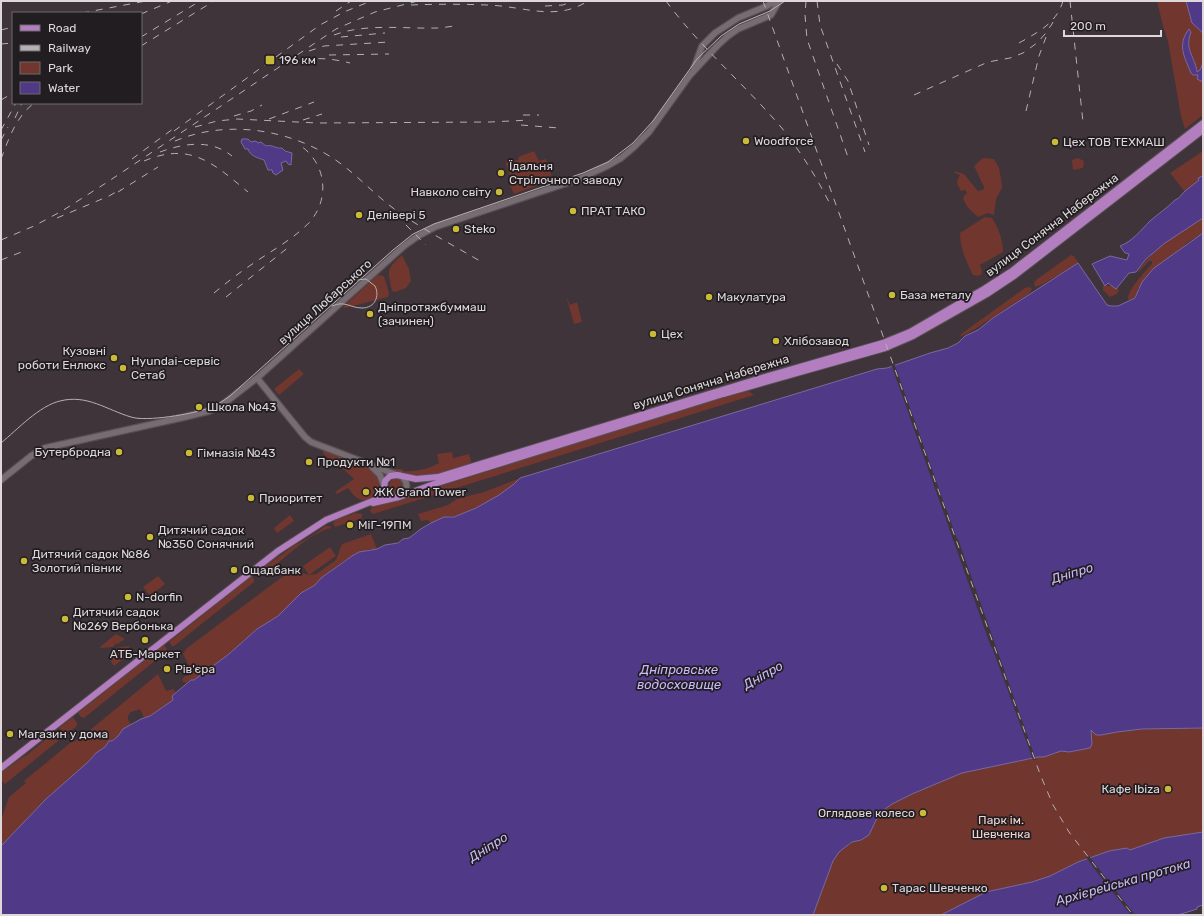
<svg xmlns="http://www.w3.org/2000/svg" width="1204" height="916" font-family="Rubik,sans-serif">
	<rect width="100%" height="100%" fill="#3e343a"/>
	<path fill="#71362e" d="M1157 1H1186L1192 23 1203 32V63L1199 72H1197C1196 66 1194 61 1191 57 1186 49 1189 38 1191 30L1182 43 1185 58 1191 73 1199 75V80L1203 82V115L1185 129 1181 116 1168 41 1163 26Z
		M534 151 539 161 546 159 553 180 514 194 508 181 511 179 506 164V162L511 161 513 162 519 159 518 157Z
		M1203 151V176L1198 178 1199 180 1185 192 1170 173Z
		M983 158 994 159 999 168 1002 185V188L996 199 994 215 988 213 978 217 968 208 963 199 964 196 967 193 965 190 961 191C956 183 956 182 960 175L955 173V171L964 174 978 191 984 189V187L974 166Z
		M1078 158 1084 161 1083 168 1073 170 1072 160Z
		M985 217 992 218C999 228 1003 241 1003 252L980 265 982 271 981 275 977 276 973 275C966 261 960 248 960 233Z
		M1203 218V233L1188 242 1138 288C1137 295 1136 297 1130 300L1128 299C1127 291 1146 270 1152 264V261H1149L1139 272 1138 271C1154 248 1179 233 1203 218Z
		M402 255 409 269 411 281 406 288 395 292 392 291C388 271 385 270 402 255Z
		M1071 255 1074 256 1078 262 1075 265 1043 284 1035 287 1034 283 1036 280Z
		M378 275 384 276 389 293 388 297 345 308 343 307Z
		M1103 285 1117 287 1119 290 1117 294 1110 297 1103 290Z
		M1029 287 1032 288 1030 293 975 329 960 337 961 334 1025 288Z
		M566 296 570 305 577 302 582 322 574 324Z
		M299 369 304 374 279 395 274 389Z
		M747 390 754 395 373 514 370 511 371 508Z
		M323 450C331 453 340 457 349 460 356 463 364 464 370 468 389 481 377 507 359 499 354 497 351 491 348 488L337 494 335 492 354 479 342 468 338 469 323 453Z
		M452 452 453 458 469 454 471 461 470 465C439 475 423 481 391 469H402L403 471C414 472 429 469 439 463L437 454Z
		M520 478C506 495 479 508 458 515 453 517 447 516 443 518 439 520 436 521 431 523L428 520 421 521 418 514 448 505 457 499 484 492Z
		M389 486a7 7 0 1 1 14 0a7 7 0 1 1-14 0Z
		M356 513 362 514V518L335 527 333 523 336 520Z
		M290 515 294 521 277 533 274 528Z
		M325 526H330L331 528C308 534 284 559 265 574L260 570 295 545 307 539 319 531Z
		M371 534 377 549H369L345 560 321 578 315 585 301 593 278 616 257 629 229 654 194 680H190L186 683 183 682 182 679 185 676H188L192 672 183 654 187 648 290 571 299 572 309 575 303 566 330 547 336 556 309 575 316 574 336 560 342 544Z
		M158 576 165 584 150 596 143 587Z
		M252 576 254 579V582L174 646H172L169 642Z
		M116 634 125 639 116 645 117 642 113 647 101 648 100 647Z
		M164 645 167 649 166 652 84 718 81 717 78 713Z
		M130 646 123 655 125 658 114 666 111 662C115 648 115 647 130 646Z
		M158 674 166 691 173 689 176 692 172 696 173 700 150 716 144 718 140 709 131 712 128 716V720L132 725 123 729 118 736 107 744 105 747 96 753 88 762 46 799 1 846V820L9 797 26 783 24 781 70 743 77 740 89 731Z
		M73 717 77 723V726L68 733 64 734 59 728Z
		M1157 728H1203V832L1164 838 1130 850 1127 848 1109 851 1078 862 1050 876 1032 882 986 892 941 915H813L833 861 839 852 853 842 861 840 869 835 876 820 885 809 892 804 912 794 962 773 1038 757H1044L1061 751 1069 752 1090 748 1091 730 1096 735H1101L1117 732Z
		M57 730 59 734 58 741 5 784 1 780V773L20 759 27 755Z"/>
	<path fill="#503987" stroke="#7b69a0" d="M1186 1H1203V35L1202 32 1192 23Z
		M1189 29 1191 32C1184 50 1195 56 1197 72L1200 70 1203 63V82L1197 79 1198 75H1193L1191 73C1184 56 1177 45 1189 29Z
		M242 139H248L251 142 256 141 258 143 261 142 266 146C273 144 275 149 282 148L285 151 292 153 291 165 288 164 286 161 281 163 283 170 276 175 273 173 272 170H268L264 160C258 158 250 156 248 149H245L241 142Z
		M1203 176V218L1165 243 1146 259 1136 272 1129 273 1116 289 1108 283 1105 286 1092 264 1110 256 1127 260 1129 254 1125 253 1120 246C1133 241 1141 230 1150 221 1158 214 1167 208 1175 200 1180 198 1181 195 1185 191 1190 187 1194 184 1199 180L1198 178Z
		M1203 233V728L1142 729 1117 732 1101 735H1096L1091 730 1092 744 1090 748 1069 752 1061 751 1044 757H1038L962 773 912 794 892 804 885 809 876 820 869 835 861 840 852 842 839 852 833 861 813 915H1V846L46 799 88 762 96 753 105 747 109 741H112L118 736 123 729 141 719 150 716 173 700 172 696 191 680H194L229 654 257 629 278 616 301 593 315 585 321 578 352 556 359 552 377 549 385 545 398 543 403 539 409 538 417 532 419 530 431 523 444 517H454L476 508 499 495 514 484 520 478 877 369 887 368 930 353 948 348 958 343 965 336 978 330 993 318 1078 263 1107 305 1111 306H1118L1135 298 1142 282 1154 268Z
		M1203 832V905L1197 907V909L1178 915H941L986 892 1032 882 1050 876 1078 862 1109 851 1127 848 1130 850 1164 838Z"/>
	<path fill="#3e343a" d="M894 363 957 539H958L1036 760H1033L992 647H991L891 364Z
		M1089 856 1099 869 1135 915H1131L1096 871 1086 857Z"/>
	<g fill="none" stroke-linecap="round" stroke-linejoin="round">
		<defs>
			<path id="secondary" d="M694 68 702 46 715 33 738 18 767 6 775 1
				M257 378 305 437 311 442 397 475
				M372 467 380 475 384 486
				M400 475C408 481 409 489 401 496
				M1 480 31 456 45 448 185 417 209 411 222 405 257 378 404 246 418 236 435 227 579 179 607 166 621 158 633 148 649 132 690 75 718 45 728 36 738 29 771 15 779 1
				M384 488 388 495 396 497"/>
			<path id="primary" d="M373 503 399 497 434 484 723 394 885 348 913 336 987 294 1014 276 1203 130
				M1 768 278 551 326 520 375 500 381 493 384 488 385 481 390 476 397 475 416 479 438 477 758 379 883 343 910 332 984 289 1012 271 1203 123"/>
		</defs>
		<use href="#secondary" stroke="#595055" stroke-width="8"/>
		<use href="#primary" stroke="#595055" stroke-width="8"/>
		<use href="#secondary" stroke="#786c73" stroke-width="5.5"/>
		<use href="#primary" stroke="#b37ec0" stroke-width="6"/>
		<path stroke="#b6afb3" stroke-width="1" d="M332 306C345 300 350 308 362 308 375 308 380 296 375 286L366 279 357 280
			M1 443C18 429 39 406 60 401 87 394 107 410 131 417 146 422 193 414 209 408 217 405 223 401 230 396L393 250 413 234 434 224 583 173 608 162 633 143 653 121 697 59 721 36 739 24 770 11 785 1"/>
		<path stroke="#b6afb3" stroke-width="1" stroke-dasharray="7 7" stroke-linecap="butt" d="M666 1C700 47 744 84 781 127 800 151 816 176 830 204
			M763 1 1040 774 1053 805 1069 832 1133 915
			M806 1 805 15 807 39 849 160
			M817 1 820 25 865 152
			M1070 1 1083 122
			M411 5C436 4 462 4 487 5 524 6 555 22 588 1
			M545 6 563 5 573 1
			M336 11 351 1
			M82 13 146 1
			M141 14 172 1
			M1 30 13 27
			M334 35C366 23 404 29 437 28 444 28 450 26 456 26
			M141 37 200 1
			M341 37 385 33
			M1019 43C1038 32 1056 24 1063 1
			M1 44 13 43
			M141 46 214 1
			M309 51 324 46 389 42
			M329 55 389 54
			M291 64C311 56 330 58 350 63
			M837 64 848 81 869 145
			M914 95 988 62 1010 58 1023 53 1037 43 1045 34 1052 24 1056 16
			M1 100 13 93
			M1026 111 1039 56 1046 37
			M523 115H539
			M234 116 251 111 262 105
			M15 118 22 103
			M269 119 314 102
			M303 120 322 114
			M521 125 559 128
			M195 127 217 121 237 119 317 123 490 122 530 120
			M1 130 16 103
			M174 131 320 25 344 12 371 1
			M1 140 8 127
			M175 141C227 119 291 129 337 161 357 175 373 193 393 208 420 228 451 244 480 261
			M160 152C184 143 211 139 232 156
			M1 159C9 138 16 117 34 103
			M132 159 177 126
			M144 161C191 141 214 164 248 192
			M118 192 158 167
			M396 215 426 245
			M57 218 109 196 121 189
			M1 240 34 226 62 211 106 183 336 29 375 12 418 1
			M1 260 24 251
			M214 293C225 284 236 275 248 267 265 255 283 245 299 232 303 228 309 224 312 219 330 196 325 163 301 146
			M226 297 290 246"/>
	</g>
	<g fill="#caba3a" stroke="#221d20" stroke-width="1.5">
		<rect x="265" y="55" width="10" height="10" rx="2"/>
		<circle cx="746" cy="141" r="4"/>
		<circle cx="1055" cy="142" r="4"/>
		<circle cx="501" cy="173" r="4"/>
		<circle cx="499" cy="192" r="4"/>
		<circle cx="573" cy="211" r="4"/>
		<circle cx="359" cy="215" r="4"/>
		<circle cx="456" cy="229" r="4"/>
		<circle cx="892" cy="295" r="4"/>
		<circle cx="709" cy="297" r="4"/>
		<circle cx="370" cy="314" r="4"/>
		<circle cx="653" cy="334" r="4"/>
		<circle cx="776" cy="341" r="4"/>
		<circle cx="114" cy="358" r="4"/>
		<circle cx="123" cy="368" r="4"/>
		<circle cx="199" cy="407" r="4"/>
		<circle cx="119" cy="452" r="4"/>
		<circle cx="189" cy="453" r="4"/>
		<circle cx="309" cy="462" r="4"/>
		<circle cx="366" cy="492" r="4"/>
		<circle cx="251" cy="498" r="4"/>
		<circle cx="350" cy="525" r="4"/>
		<circle cx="150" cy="537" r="4"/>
		<circle cx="24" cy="561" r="4"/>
		<circle cx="234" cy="570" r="4"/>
		<circle cx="128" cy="597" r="4"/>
		<circle cx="65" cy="619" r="4"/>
		<circle cx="145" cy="640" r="4"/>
		<circle cx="167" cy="669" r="4"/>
		<circle cx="10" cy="734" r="4"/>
		<circle cx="1168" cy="789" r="4"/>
		<circle cx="923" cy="813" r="4"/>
		<circle cx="884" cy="888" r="4"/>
	</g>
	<g text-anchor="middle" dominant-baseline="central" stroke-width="3.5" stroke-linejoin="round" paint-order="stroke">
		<g font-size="12" fill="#ded8db" stroke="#221d20" text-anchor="start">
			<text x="279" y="60">196 км</text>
			<text x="754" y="141">Woodforce</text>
			<text x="1063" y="142">Цех ТОВ ТЕХМАШ</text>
			<text x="509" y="166">Їдальня<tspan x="509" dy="14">Стрілочного заводу</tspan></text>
			<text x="491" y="192" text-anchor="end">Навколо світу</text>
			<text x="581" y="211">ПРАТ ТАКО</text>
			<text x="367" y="215">Делівері 5</text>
			<text x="464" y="229">Steko</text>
			<text x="900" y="295">База металу</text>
			<text x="717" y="297">Макулатура</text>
			<text x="378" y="307">Дніпротяжбуммаш<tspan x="378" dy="14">(зачинен)</tspan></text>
			<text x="661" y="334">Цех</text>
			<text x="784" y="341">Хлібозавод</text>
			<text x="106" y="351" text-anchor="end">Кузовні<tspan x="106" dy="14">роботи Енлюкс</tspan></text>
			<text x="131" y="361">Hyundai-сервіс<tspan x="131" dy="14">Сетаб</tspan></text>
			<text x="207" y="407">Школа №43</text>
			<text x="111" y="452" text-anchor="end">Бутербродна</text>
			<text x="197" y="453">Гімназія №43</text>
			<text x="317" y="462">Продукти №1</text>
			<text x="374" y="492">ЖК Grand Tower</text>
			<text x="259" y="498">Приоритет</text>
			<text x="358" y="525">МіГ-19ПМ</text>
			<text x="158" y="530">Дитячий садок<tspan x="158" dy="14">№350 Сонячний</tspan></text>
			<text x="32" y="554">Дитячий садок №86<tspan x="32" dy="14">Золотий півник</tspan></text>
			<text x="242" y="570">Ощадбанк</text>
			<text x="136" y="597">N-dorfin</text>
			<text x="73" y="612">Дитячий садок<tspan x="73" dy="14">№269 Вербонька</tspan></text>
			<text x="145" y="654" text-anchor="middle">АТБ-Маркет</text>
			<text x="175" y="669">Рів'єра</text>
			<text x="18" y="734">Магазин у дома</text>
			<text x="1160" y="789" text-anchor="end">Кафе Ibiza</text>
			<text x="915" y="813" text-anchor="end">Оглядове колесо</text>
			<text x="892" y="888">Тарас Шевченко</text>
		</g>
		<g font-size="12" fill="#ded8db" stroke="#221d20">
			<text transform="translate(1052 225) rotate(-37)">вулиця Сонячна Набережна</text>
			<text transform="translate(325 302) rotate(-42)">вулиця Любарського</text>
			<text transform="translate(711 382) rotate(-17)">вулиця Сонячна Набережна</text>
		</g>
		<g font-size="12" fill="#efd4cf" stroke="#221d20">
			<text x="1001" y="820">Парк iм.<tspan x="1001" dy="14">Шевченка</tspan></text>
		</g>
		<g font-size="13" font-style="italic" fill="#c7b9fc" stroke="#221d20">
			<text transform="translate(1072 573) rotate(-17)">Дніпро</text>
			<text x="679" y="669">Дніпровське<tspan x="679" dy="15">водосховище</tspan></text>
			<text transform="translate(763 675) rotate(-29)">Дніпро</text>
			<text transform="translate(488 847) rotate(-32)">Дніпро</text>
			<text transform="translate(1123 882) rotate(-16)">Архієрейська протока</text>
		</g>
	</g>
	<rect width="1204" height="916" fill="none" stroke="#ded8db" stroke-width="4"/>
	<rect x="12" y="12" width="130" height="92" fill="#221d20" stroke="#6d686b"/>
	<rect x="20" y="25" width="20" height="6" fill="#b37ec0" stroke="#6d686b"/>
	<text x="48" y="32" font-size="12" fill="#ded8db">Road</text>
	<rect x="20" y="45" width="20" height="6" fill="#b6afb3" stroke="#6d686b"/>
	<text x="48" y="52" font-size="12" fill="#ded8db">Railway</text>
	<rect x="20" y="62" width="20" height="12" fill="#71362e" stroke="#6d686b"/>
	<text x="48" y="72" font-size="12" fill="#ded8db">Park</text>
	<rect x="20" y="82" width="20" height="12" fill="#503987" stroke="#6d686b"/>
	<text x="48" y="92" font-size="12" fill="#ded8db">Water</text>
	<path d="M1064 30v6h97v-6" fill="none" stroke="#ded8db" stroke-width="2"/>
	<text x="1070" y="30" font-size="12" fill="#ded8db" stroke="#221d20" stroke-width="3" paint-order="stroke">200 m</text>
</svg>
